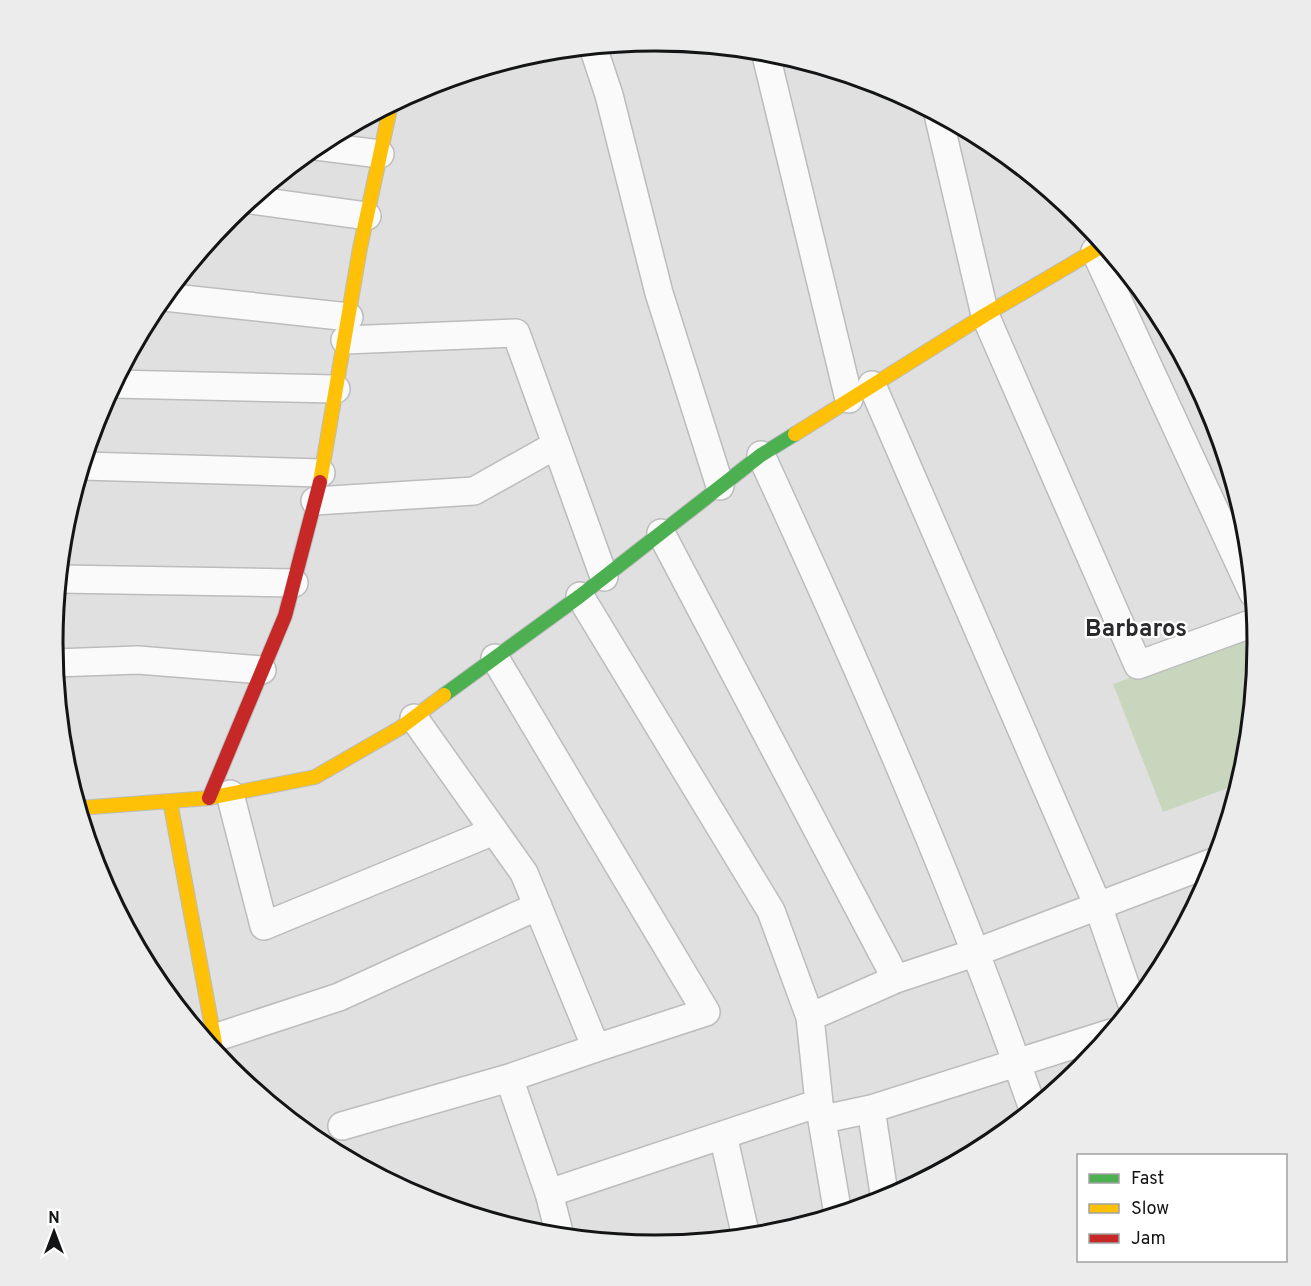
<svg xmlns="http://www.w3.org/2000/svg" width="1311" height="1286" font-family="Overpass,sans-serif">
	<rect width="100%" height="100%" fill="#e0e0e1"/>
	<path fill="#c8d6be" d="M1257 632 1246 761 1239 784 1163 812 1113 684Z"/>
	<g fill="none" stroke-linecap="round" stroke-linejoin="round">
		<defs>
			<path id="street" d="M593 47 609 95 659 293 720 486
				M765 51 849 399
				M938 114 985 315 1138 665 1256 622
				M316 146 380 154
				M251 200 367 216
				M1095 251 1253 593
				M164 297 349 317
				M345 340 516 333 604 577
				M114 384 336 389
				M872 385 1098 906 1133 1007
				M761 455C860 670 955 885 1033 1109
				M83 466 321 473
				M315 501 474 491 556 445
				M661 533 896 979
				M59 579 294 583
				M580 596 771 911 810 1017 819 1103 838 1214
				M495 658 706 1012 596 1048
				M55 663 138 660 262 670
				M414 718 524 873 596 1048 509 1078 549 1193 560 1236
				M230 794 264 926 494 831
				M810 1017 896 979 977 952 1216 861
				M214 1038 339 997 538 906
				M871 1109 885 1200
				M824 1119 871 1109 1111 1033
				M342 1126 509 1078
				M723 1135 746 1237
				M549 1193 819 1103"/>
			<path id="fast" d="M444 695 580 596 761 455 795 434"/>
			<path id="slow" d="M795 434 985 315 1104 245
				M320 482 360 248 391 104
				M170 801 217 1054
				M79 808 209 798 315 777 400 728 444 695"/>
			<path id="jam" d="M209 798 285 616 320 482"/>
		</defs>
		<use href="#street" stroke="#bbbcbd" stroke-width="30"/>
		<use href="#fast" stroke="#bbbcbd" stroke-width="16"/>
		<use href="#slow" stroke="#bbbcbd" stroke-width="16"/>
		<use href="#jam" stroke="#bbbcbd" stroke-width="16"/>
		<use href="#street" stroke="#fafafa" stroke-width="27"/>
		<use href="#fast" stroke="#4caf50" stroke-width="14"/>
		<use href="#slow" stroke="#ffc107" stroke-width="14"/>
		<use href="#jam" stroke="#c62828" stroke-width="14"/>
	</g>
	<g text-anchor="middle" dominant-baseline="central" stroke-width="4.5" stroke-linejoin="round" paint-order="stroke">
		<g font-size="24" font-weight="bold" fill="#2a2a2c" stroke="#fff">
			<text x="1136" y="630">Barbaros</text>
		</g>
	</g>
	<path d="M0 0H1311V1286H0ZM63 643a592 592 0 1 1 1184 0a592 592 0 1 1-1184 0Z" fill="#ececec" fill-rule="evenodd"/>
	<path fill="none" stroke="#131415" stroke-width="3" d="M63 643a592 592 0 1 1 1184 0a592 592 0 1 1-1184 0Z"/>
	<rect x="1077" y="1154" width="210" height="108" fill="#ffffff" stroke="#a1a1a1" stroke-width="1.5"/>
	<rect x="1089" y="1174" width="30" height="9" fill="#4caf50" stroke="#a1a1a1" stroke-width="1.5"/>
	<text x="1131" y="1184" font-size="18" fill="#131415">Fast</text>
	<rect x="1089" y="1204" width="30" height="9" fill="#ffc107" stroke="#a1a1a1" stroke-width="1.5"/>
	<text x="1131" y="1214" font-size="18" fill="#131415">Slow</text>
	<rect x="1089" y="1234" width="30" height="9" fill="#c62828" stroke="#a1a1a1" stroke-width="1.5"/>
	<text x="1131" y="1244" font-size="18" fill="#131415">Jam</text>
	<g transform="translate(54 1232)" stroke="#ffffff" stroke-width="4.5" paint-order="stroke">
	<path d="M0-4.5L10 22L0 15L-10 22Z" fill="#131415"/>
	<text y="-9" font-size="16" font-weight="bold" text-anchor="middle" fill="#131415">N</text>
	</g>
</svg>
